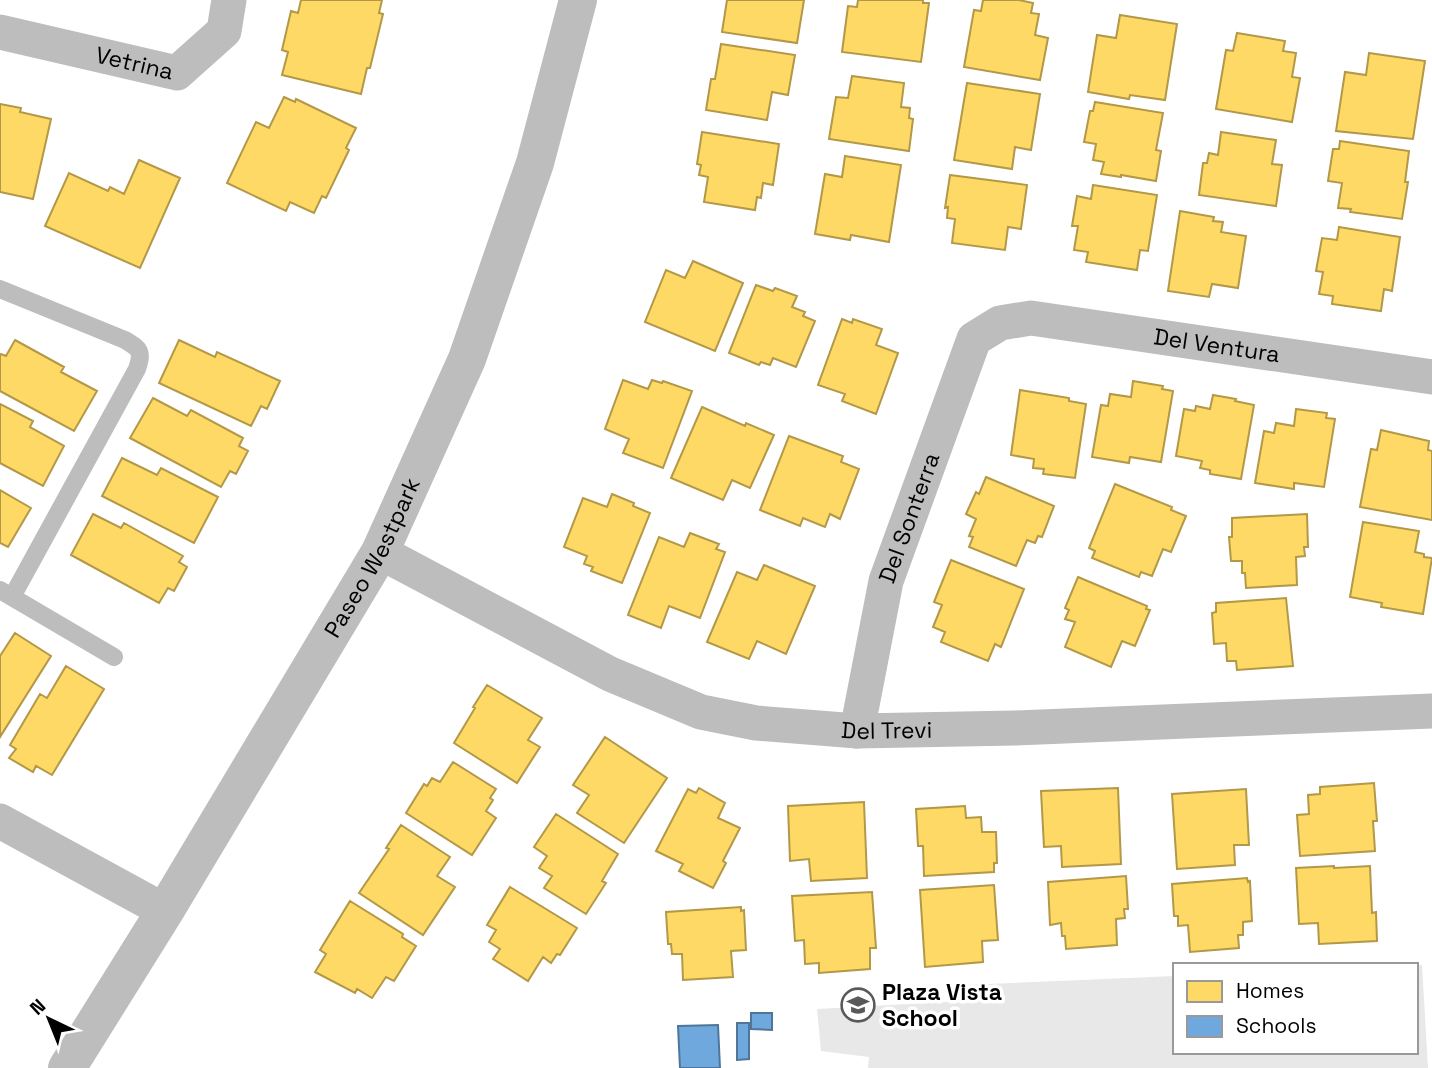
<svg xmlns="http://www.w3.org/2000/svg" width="1432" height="1068" font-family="'Space Grotesk',sans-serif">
	<rect width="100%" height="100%" fill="#fff"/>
	<path fill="#e8e8e8" d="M1422 965 1428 1068H868L869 1057 821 1051 817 1009 963 1001 964 985 1175 976V1052H1416V966Z"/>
	<path fill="#ffd966" stroke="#b29847" stroke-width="2" d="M301 0H382L379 13 383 14 370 68H367L361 94 282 75 288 52 282 50 291 11 298 13Z
		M727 0H804L797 43 722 32Z
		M858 0H923V3H929L921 62 842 52 848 6 857 7Z
		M983 0H1019L1033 3 1031 13 1039 14 1035 35 1048 38 1040 80 964 67 974 10 981 11Z
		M1120 15 1177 24 1165 100 1130 95 1129 99 1088 92 1097 35 1116 38Z
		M1237 33 1285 41 1283 51 1296 53 1292 77 1300 78 1292 122 1216 109 1226 50 1233 51Z
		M721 44 795 55 788 95 772 92 767 120 706 110 711 79H715Z
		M1369 53 1425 61 1413 139 1336 131 1345 72 1366 75Z
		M852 76 904 83 901 107 910 108 909 118 913 119 909 151 829 139 836 97 848 98Z
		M967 83 1040 94 1031 150 1015 147 1012 169 954 160Z
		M284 97 295 102 296 99 356 128 346 148 349 150 326 198 322 196 314 213 290 202 286 211 227 183 256 122 269 128Z
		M1095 102 1163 113 1156 150 1161 151 1156 181 1121 175V177L1101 174 1104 162 1093 160 1096 144 1084 142 1090 111H1093Z
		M0 104 21 108 20 112 51 119 33 199 0 192Z
		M702 132 779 144 773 185 763 183 761 198 757 197 755 210 704 202 708 177 699 175 701 165 697 164Z
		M1221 132 1276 140 1272 164 1282 165 1276 206 1199 195 1203 163H1207L1209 153 1218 155Z
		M1340 141 1409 151 1405 182H1408L1402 219 1350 212 1351 209 1338 208 1342 183 1328 181 1333 149H1339Z
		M845 156 901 165 889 242 851 235 850 240 815 234 825 174 842 177Z
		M139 160 180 178 140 268 45 226 69 173 108 191 110 187 124 194Z
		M950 175 1027 185 1021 229 1008 227 1005 250 952 243 955 219 947 218 948 207 945 208Z
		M1093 185 1157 195 1148 251 1140 250 1137 270 1086 262 1088 252 1074 250 1078 226H1072L1077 196 1091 199Z
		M1180 211 1214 217 1213 221 1223 222 1221 232 1246 236 1238 288 1212 284 1209 297 1168 291Z
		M1339 227 1400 237 1392 291 1384 289 1381 311 1332 304 1333 296 1319 294 1323 272 1316 271 1322 238 1337 240Z
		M693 261 743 283 715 351 645 322 666 270 685 278Z
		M756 285 773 291 775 288 797 296 792 307 805 312 803 316 815 321 796 367 773 358 770 365 761 362 759 365 729 353Z
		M842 319 852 323 853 319 882 329 876 345 898 353 876 414 842 401 845 394 818 385Z
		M15 340 64 367 61 372 97 391 74 431 0 391V356L1 354 6 356Z
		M179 340 215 357 217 352 280 381 267 409 261 406 251 426 159 383Z
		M623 380 648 389 652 380 662 383 663 381 692 391 663 468 623 453 629 439 605 429Z
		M1133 381 1163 386 1162 389 1173 391 1161 462 1130 457 1129 463 1092 457 1101 405 1108 406 1110 394 1131 397Z
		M1020 390 1069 398V401L1086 404 1075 478 1043 474 1044 469 1033 468 1034 459 1011 455Z
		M1213 395 1236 399 1235 401 1254 405 1241 479 1210 474V470L1200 468 1202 461 1176 456 1184 409 1195 411 1196 406 1210 409Z
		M153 398 187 416 191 410 243 438 239 446 248 451 236 474 230 471 221 487 130 438Z
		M0 404 33 421 30 427 64 446 43 486 0 463Z
		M702 407 745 426 746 423 774 435 750 488 732 480 723 500 671 478Z
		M1296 409 1327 413 1326 418 1335 419 1324 487 1294 483V489L1255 483 1264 431 1274 433 1276 423 1294 426Z
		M1381 430 1429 441 1428 450 1432 451V520L1360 507 1371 449 1377 450Z
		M789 436 843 456 841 462 859 469 840 519 830 514 825 527 803 518 800 526 760 510Z
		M122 458 157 475 161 468 218 497 194 543 102 496Z
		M986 477 1054 506 1042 537 1038 536 1035 543 1027 540 1016 566 969 547 973 537 969 536 976 519 966 514 976 492 979 494Z
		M1115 484 1172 507 1171 510 1186 516 1171 552 1163 549 1152 576 1141 572 1139 577 1092 558 1095 551 1089 548Z
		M0 490 31 508 8 547 0 543Z
		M612 494 634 503 633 506 650 513 622 583 591 571 593 567 584 564 587 556 564 547 583 498 607 507Z
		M93 514 121 528 124 523 183 556 179 562 187 567 174 591 168 588 159 603 71 555Z
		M1307 514 1308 547H1304L1305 556 1296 557 1297 585 1246 588 1245 573H1242V561H1231L1229 537H1232V518Z
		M1363 522 1419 531 1415 552 1424 554V557L1432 558 1423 614 1381 607 1382 603 1350 597Z
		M690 533 719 544 716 549 725 552 700 618 669 606 661 628 628 615 659 537 684 547Z
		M951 560 1024 589 1001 647 995 644 988 661 941 642 945 632 933 627 942 605 934 602Z
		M764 565 815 586 786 654 757 641 749 659 707 642 737 572 757 580Z
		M1078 577 1147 606 1146 609 1150 610 1135 646 1122 641 1111 667 1065 647 1075 622 1065 619 1069 610 1065 608Z
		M1286 598 1293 666 1237 670 1236 661H1227L1226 643 1214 644 1212 613 1216 612V603Z
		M15 633 51 656 0 737V656Z
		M66 666 104 689 52 775 36 766 33 772 9 758 16 749 10 745 40 694 47 698Z
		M487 685 542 718 528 740 540 747 517 783 454 743 475 708 473 707Z
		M605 737 667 778 624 843 577 813 589 795 573 785Z
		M453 762 496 789 490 798 493 800 486 811 496 818 472 855 406 813 424 784 427 786 432 778 440 782Z
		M1374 783 1377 821H1373L1375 851 1300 856 1297 815 1309 814 1308 795 1320 794V787Z
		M699 788 725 803 718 818 740 828 723 861 726 863 713 888 679 871 683 864 656 851 688 789 696 793Z
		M1118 788 1121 864 1062 867 1061 846 1044 847 1041 791Z
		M1246 789 1249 845H1234L1235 865 1177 869 1172 794Z
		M864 802 867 878 811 881 809 859 790 861 788 806Z
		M965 806 966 818 981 817 982 832H996L997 863H994V872L924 876 923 846H918L916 809Z
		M556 814 618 854 602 881 606 883 586 914 544 888 552 876 539 868 547 856 534 847Z
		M401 825 450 857 437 876 455 887 423 935 359 893 389 849 386 848Z
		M1334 866V868L1370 866 1372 913 1376 912 1377 941 1319 944 1318 923 1299 924 1296 868Z
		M1126 876 1128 909H1124L1125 918 1116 919 1117 945 1066 949 1065 936H1062L1061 923 1050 925 1048 882Z
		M1247 878 1248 882 1250 881 1252 921 1243 922V935H1238L1239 948 1190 952 1188 925 1178 926V916H1174L1172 884Z
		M994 885 998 940 982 941 983 962 925 967 920 890Z
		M510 887 577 928 560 955 557 954 551 963 543 957 528 981 493 959 500 949 489 942 496 930 487 925Z
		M872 892 876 948H870V969L819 973V963L805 964 804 940 795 941 792 896Z
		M350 901 403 934 402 937 416 946 394 981 386 977 372 998 357 989 355 993 315 972 326 954 320 950Z
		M741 907V911L744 910 746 950 731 951 733 977 683 980 682 954H672L671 944H668L666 912Z"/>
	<path fill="#6fa8dc" stroke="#4e769a" stroke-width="2" d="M751 1013H772V1030L751 1029Z
		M737 1023H749V1059L737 1060Z
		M718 1025 720 1068H680L678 1026Z"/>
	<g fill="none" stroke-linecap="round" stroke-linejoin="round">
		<path stroke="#bdbdbd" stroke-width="18" d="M0 289 125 340C140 349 143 351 137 369L12 597
			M0 590 114 657"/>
		<g stroke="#bdbdbd" stroke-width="35">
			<path id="s1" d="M0 32 177 73 224 31 229 0"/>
			<path id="s2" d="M380 552 610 674 701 712 756 723 857 731 1015 728 1432 711"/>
			<path id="s3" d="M857 731 886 581 974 339 1000 323 1031 318 1432 377"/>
			<path d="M0 821 165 911"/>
		</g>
		<path stroke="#bdbdbd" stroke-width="38" id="s4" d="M67 1068 165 911 380 552 467 359 535 163 578 0"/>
	</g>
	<defs>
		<symbol id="school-ring" viewBox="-11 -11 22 22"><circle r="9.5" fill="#fff" stroke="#595959" stroke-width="1.5"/><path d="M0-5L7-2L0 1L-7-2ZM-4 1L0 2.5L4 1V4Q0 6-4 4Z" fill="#595959"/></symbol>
	</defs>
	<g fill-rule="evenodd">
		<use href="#school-ring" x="839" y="986" width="38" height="38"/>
	</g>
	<g text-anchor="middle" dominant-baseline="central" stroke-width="7" stroke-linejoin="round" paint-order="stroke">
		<g font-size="23" fill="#000" stroke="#fff">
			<text stroke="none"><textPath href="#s1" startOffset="138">Vetrina</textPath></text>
			<text stroke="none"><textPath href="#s3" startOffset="660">Del Ventura</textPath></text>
			<text stroke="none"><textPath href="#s3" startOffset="220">Del Sonterra</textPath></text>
			<text stroke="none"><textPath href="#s4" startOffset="595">Paseo Westpark</textPath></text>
			<text stroke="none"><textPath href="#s2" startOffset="546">Del Trevi</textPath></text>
		</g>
		<g font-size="23" font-weight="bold" fill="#000" stroke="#fff" text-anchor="start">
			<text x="882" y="992">Plaza Vista<tspan x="882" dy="26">School</tspan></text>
		</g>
	</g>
	<rect x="1173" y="963" width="245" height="91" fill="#ffffff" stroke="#999999" stroke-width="2"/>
	<rect x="1187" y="981" width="35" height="21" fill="#ffd966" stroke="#999999" stroke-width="2"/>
	<text x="1236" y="998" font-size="21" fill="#000000">Homes</text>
	<rect x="1187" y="1016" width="35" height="21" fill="#6fa8dc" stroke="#999999" stroke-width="2"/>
	<text x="1236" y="1033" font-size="21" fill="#000000">Schools</text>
	<g transform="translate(49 1019) rotate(317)" stroke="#ffffff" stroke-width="5" paint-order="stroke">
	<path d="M0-5L12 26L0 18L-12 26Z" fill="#000000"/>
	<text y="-10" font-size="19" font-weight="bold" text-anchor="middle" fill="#000000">N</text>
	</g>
</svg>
